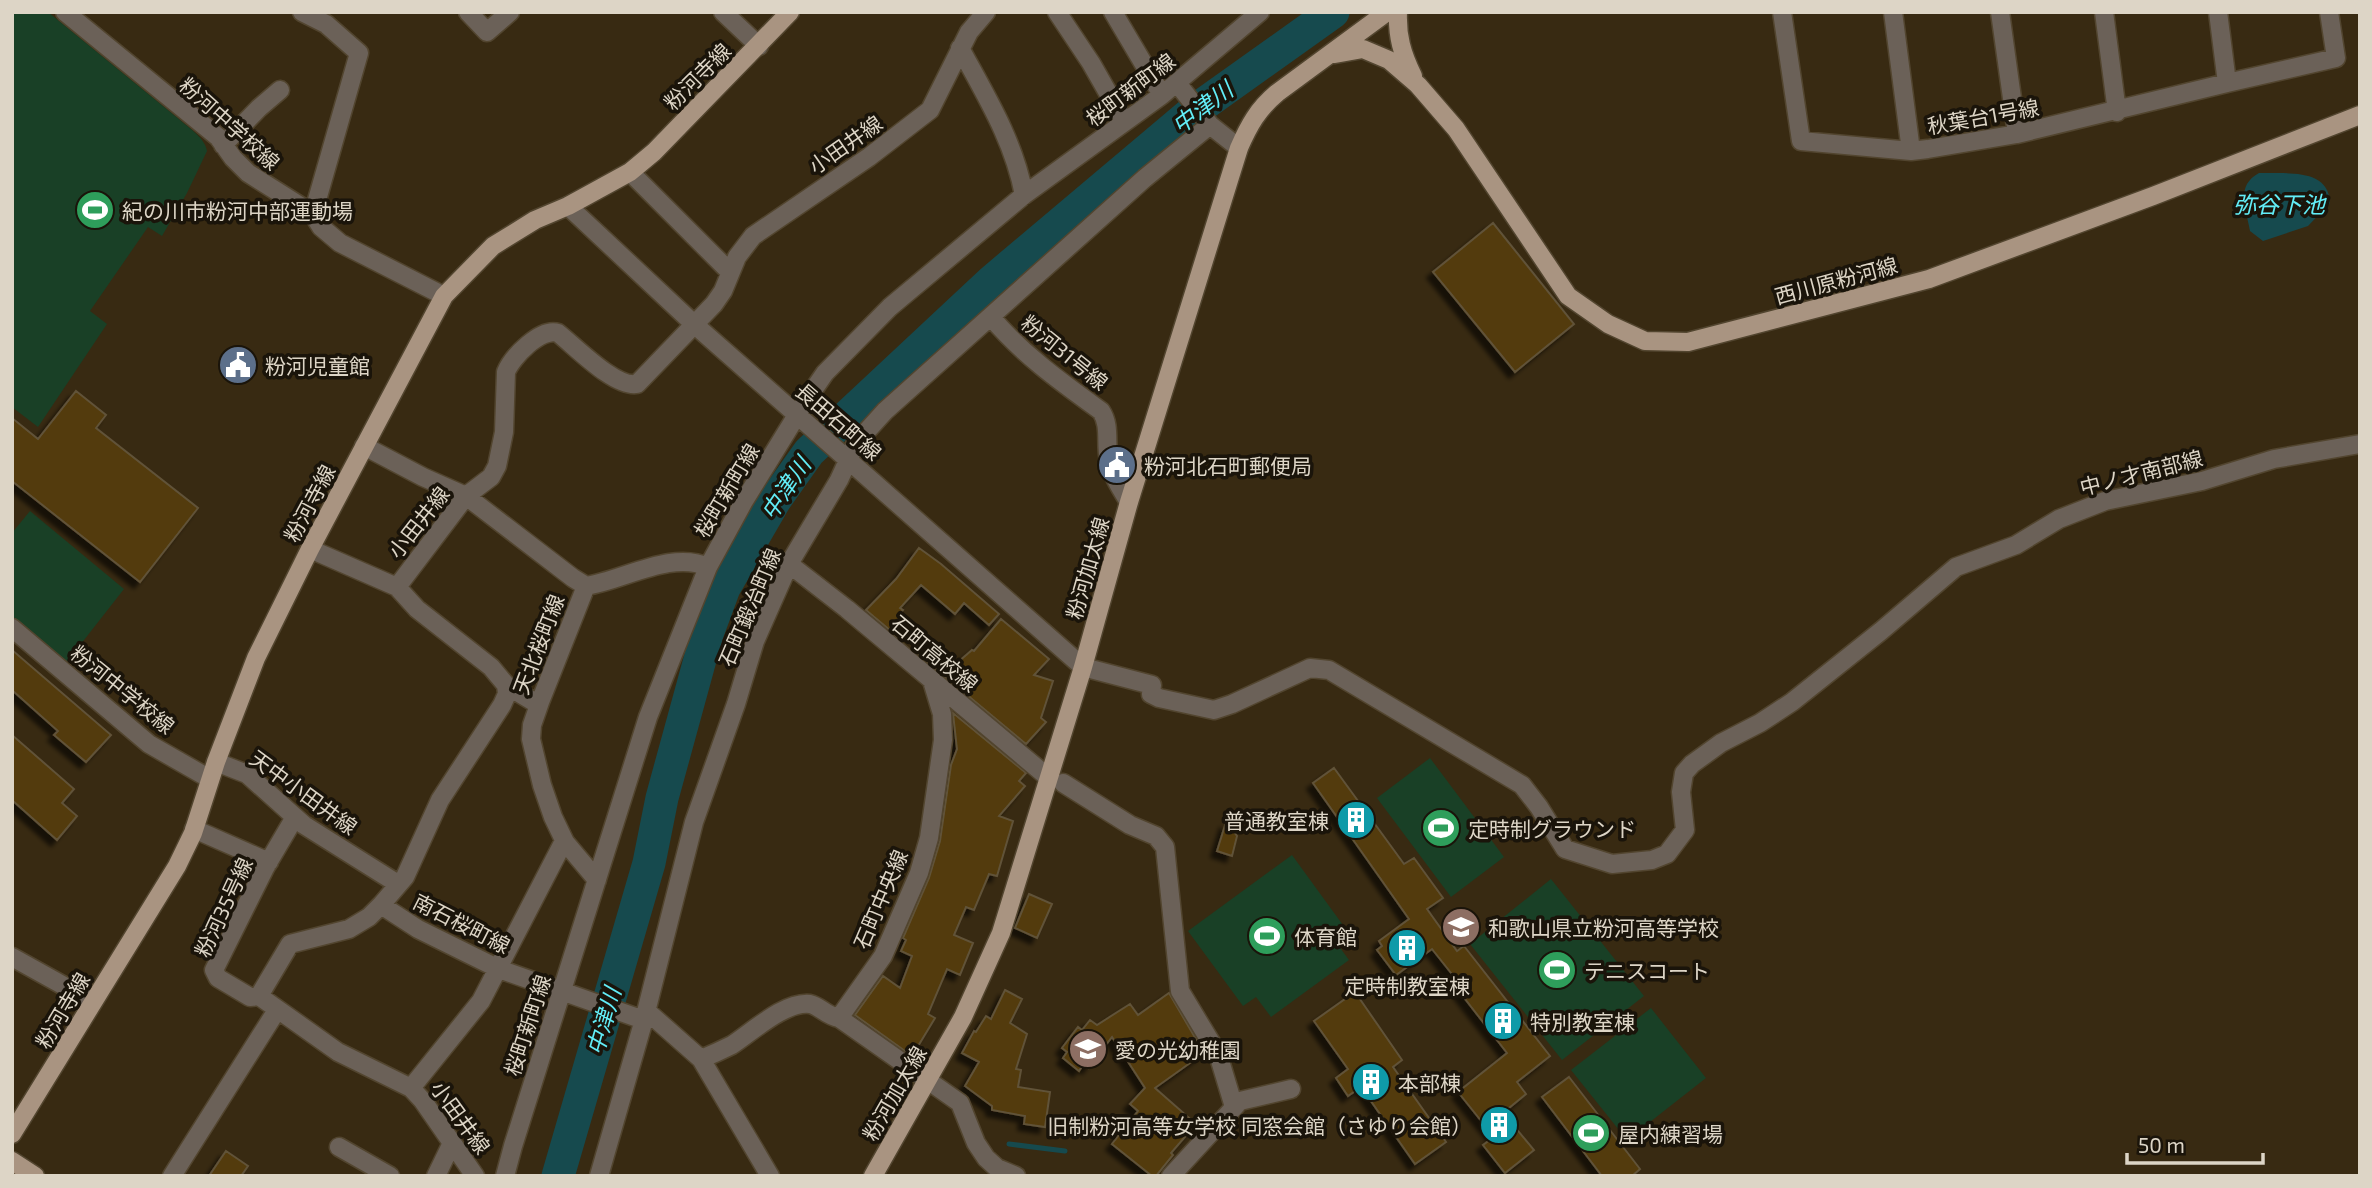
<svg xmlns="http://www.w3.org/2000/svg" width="2372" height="1188" font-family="'Exo 2','Noto Sans JP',sans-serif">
	<defs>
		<filter id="shadow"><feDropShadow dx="-6" dy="6" stdDeviation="2" flood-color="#0009"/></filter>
	</defs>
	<rect width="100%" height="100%" fill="#382a12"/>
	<path fill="#194026" d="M12 12H48L180 120C190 129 205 138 207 151L187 193 162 236 148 227 90 311 107 324 38 427 12 407Z
		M30 511 124 589 66 663 12 617V533Z
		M1430 758 1504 857 1451 897 1377 798Z
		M1292 855 1348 932 1335 941 1349 960 1271 1017 1256 997 1243 1006 1188 931Z
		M1551 879 1644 996 1562 1060 1470 944Z
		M1651 1008 1706 1078 1627 1140 1571 1070Z"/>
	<path fill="#164a4e" d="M2259 173C2285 174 2329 167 2330 203L2308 226 2263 241 2250 231C2246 208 2235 186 2259 173Z"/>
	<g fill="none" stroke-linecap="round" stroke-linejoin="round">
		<path stroke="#164a4e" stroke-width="5" d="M1009 1144 1065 1151"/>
		<path stroke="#164a4e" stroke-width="33" d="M558 1176 649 863 662 798 707 634 724 588 775 500 809 452 992 281 1190 114 1333 12"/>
	</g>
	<path fill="#533b08" stroke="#615239" stroke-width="2" filter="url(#shadow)" d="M1493 223 1574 324 1515 372 1433 272Z
		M76 391 106 415 96 428 198 508 140 582 12 481V418L38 439Z
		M919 548 941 564 999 614 989 625 964 603 955 614 921 585 900 608 903 610 898 616 901 618 891 631 866 610 896 579Z
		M1001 619 1049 659 1034 675 1053 681 1041 718 1046 722 1026 744 918 654 930 640 957 663 972 650 974 651Z
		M12 650 111 735 86 762 54 735 58 731 12 690Z
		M953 713 1026 773 1019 781 1025 786 999 816 1013 821 997 876 989 874 974 910 966 907 954 935 973 943 960 975 947 969 928 1014 935 1018 912 1056 855 1015 883 976 900 988 912 956 901 951 906 940 903 938 929 878 940 841 951 765 957 749Z
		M12 735 74 789 62 803 77 816 57 840 12 800Z
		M1334 768 1404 864 1414 858 1443 898 1427 909 1457 951 1464 946 1550 1056 1517 1082 1526 1094 1503 1113 1534 1150 1505 1173 1483 1145 1494 1137 1458 1092 1507 1053 1455 986 1459 983 1432 949 1396 975 1377 950 1382 946 1379 941 1409 919 1313 783Z
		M1226 822 1237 836 1232 856 1217 851Z
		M1029 894 1052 904 1037 938 1015 928Z
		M1005 990 1022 999 1010 1023 1027 1034 1016 1069 1021 1070 1018 1087 1050 1092 1045 1127 1024 1124 1025 1116 992 1110V1106L965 1086 979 1062 962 1053 974 1031 976 1032 986 1016 991 1019Z
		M1355 992 1402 1060 1393 1067 1446 1142 1415 1164 1361 1087 1348 1096 1336 1078 1348 1069 1314 1021Z
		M1169 993 1204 1053 1155 1088 1196 1124 1171 1153 1173 1155 1156 1176H1152L1112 1144 1138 1111 1130 1104 1145 1088 1112 1037 1088 1068 1083 1065 1079 1071 1063 1058 1067 1052 1062 1048 1078 1027 1082 1030 1090 1020 1097 1025 1130 1004 1138 1015Z
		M1569 1077 1640 1169 1632 1176H1602L1542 1097Z
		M226 1151 248 1166 241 1176H209Z"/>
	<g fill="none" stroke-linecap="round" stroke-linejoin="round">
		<defs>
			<path id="minor" d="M65 12 218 137 233 158 248 173 313 214 321 227 340 243 444 296
				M302 12 326 24 359 53 313 214
				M468 12 487 32 510 12
				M723 12 759 46
				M1057 12 1091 63 1124 121
				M1113 12 1162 95
				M1782 12 1801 141 1911 151 1928 149 2017 134 2227 83 2218 12
				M1893 12 1911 151
				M2000 12 2017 134
				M2104 12 2117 112
				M960 48C986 96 1014 141 1024 195
				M1177 83 1210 125 1239 148
				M2227 83 2336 58 2329 12
				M223 145 259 108 280 90
				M630 172 730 272
				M568 206 695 325 1083 667 1152 685 1151 694 1159 698 1214 710 1232 704 1310 668 1329 670 1522 785 1539 807 1565 849 1612 864 1652 860 1667 854 1685 830 1681 792 1684 773 1692 764 1721 743 1760 723 1792 702 1881 631 1956 567 2016 545 2059 519 2105 501 2202 481 2274 459 2360 444
				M991 317C1023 355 1061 382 1101 411 1111 426 1105 443 1109 461 1112 475 1121 489 1129 502
				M364 446 423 477 466 496 573 578 586 586 540 702 532 725 531 739 542 785 553 817 565 842 597 880
				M310 549 397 587
				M789 564 847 609 1049 778
				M586 586C624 580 672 550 708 567
				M12 628 149 744 210 779
				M932 681 942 714 943 740 929 838 919 873 883 956 839 1018 960 1103 976 1143 986 1158 997 1168 1016 1176
				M506 685 539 705
				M216 762 247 774 304 825 398 884
				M1063 783 1130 825 1156 836 1165 847 1180 991 1218 1054 1234 1107
				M194 829 269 862
				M381 905 418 929 499 969 638 1018 650 1014 701 1059 770 1176
				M12 957 93 1002
				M259 996 290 944 349 929 369 917 381 905 405 877 440 800 502 705 507 694 506 685 491 667 417 609 397 587 466 496 491 477 497 466 504 432 506 372C512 357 541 327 558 333 576 347 615 388 637 384L714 304 723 291 737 257 753 236 869 157 930 110 969 32 986 12
				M259 996 338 1052 411 1088 423 1101 475 1176
				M259 996 250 997 218 978 214 970 265 868 295 817
				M701 1059C711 1055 722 1050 732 1045 752 1032 785 1001 810 1004 820 1006 826 1016 839 1018
				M411 1088 481 1001 564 841
				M339 1147 390 1176
				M172 1176 277 1010
				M436 1176 452 1143
				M505 1176 513 1146 648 717 708 567 744 501 805 402 825 373 890 307 1024 195 1162 95 1260 12
				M599 1176 645 1016 694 822 736 704 755 641 789 564 839 480 856 443 885 411 1145 178 1210 125
				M1171 1176 1240 1101 1291 1089"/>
			<path id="major" d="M1398 12C1397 36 1402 54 1413 76
				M1335 54 1363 49 1389 60 1418 85 1456 129 1568 296 1608 324 1645 341 1688 342 1929 279 2153 196 2360 115
				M12 1134 177 866 193 833 216 762 256 658 310 549 444 296 493 246 535 220 568 206 630 172 654 152 790 12
				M12 1161 35 1176
				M873 1176 963 1017 1001 933 1083 667 1129 502 1239 148C1249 125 1258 109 1277 93L1387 12"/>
		</defs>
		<use href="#minor" stroke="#52452f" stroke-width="21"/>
		<use href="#major" stroke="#52452f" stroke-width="21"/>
		<use href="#minor" stroke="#6b6158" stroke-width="18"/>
		<use href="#major" stroke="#a99481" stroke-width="18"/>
	</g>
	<defs>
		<symbol id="stadium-disc" viewBox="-11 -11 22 22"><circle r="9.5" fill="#2e9e5b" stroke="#1a140a"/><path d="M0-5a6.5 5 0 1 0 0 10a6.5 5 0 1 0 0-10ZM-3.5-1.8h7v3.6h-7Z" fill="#fff"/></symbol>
		<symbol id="civic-disc" viewBox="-11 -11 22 22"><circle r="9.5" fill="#5c6f8a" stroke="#1a140a"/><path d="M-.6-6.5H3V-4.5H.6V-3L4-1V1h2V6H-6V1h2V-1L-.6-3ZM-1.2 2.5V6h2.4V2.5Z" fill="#fff"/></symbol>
		<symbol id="building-disc" viewBox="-11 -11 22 22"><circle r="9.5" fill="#0f9aa8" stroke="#1a140a"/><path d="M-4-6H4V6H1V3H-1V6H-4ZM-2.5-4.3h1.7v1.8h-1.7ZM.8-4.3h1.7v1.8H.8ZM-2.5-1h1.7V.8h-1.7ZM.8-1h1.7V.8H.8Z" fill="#fff"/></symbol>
		<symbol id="school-disc" viewBox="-11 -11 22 22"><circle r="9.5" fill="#8d6e63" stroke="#1a140a"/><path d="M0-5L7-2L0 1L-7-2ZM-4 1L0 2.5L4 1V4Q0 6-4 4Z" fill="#fff"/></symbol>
	</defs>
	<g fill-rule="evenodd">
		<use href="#stadium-disc" x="73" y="188" width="44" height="44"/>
		<use href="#civic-disc" x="216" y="343" width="44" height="44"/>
		<use href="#civic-disc" x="1095" y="443" width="44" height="44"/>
		<use href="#building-disc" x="1334" y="798" width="44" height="44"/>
		<use href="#stadium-disc" x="1419" y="806" width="44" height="44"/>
		<use href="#school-disc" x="1439" y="905" width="44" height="44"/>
		<use href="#stadium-disc" x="1245" y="914" width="44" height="44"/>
		<use href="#building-disc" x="1385" y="926" width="44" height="44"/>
		<use href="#stadium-disc" x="1535" y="948" width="44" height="44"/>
		<use href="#building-disc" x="1481" y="999" width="44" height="44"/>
		<use href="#school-disc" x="1066" y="1027" width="44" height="44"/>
		<use href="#building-disc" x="1349" y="1060" width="44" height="44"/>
		<use href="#building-disc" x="1477" y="1103" width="44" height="44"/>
		<use href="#stadium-disc" x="1569" y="1111" width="44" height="44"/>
	</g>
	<g text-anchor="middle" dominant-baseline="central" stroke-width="7" stroke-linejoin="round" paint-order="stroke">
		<g font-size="21" fill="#ddd5c6" stroke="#1a140a">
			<text transform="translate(697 76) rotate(-45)">粉河寺線</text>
			<text transform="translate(1130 89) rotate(-37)">桜町新町線</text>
			<text transform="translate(1983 116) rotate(-10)">秋葉台1号線</text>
			<text transform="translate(230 123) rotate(42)">粉河中学校線</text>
			<text transform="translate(845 144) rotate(-35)">小田井線</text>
			<text transform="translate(1836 280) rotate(-15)">西川原粉河線</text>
			<text transform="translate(1065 352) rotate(39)">粉河31号線</text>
			<text transform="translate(839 421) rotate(41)">長田石町線</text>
			<text transform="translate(2141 472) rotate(-14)">中ノ才南部線</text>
			<text transform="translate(726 490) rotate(-59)">桜町新町線</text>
			<text transform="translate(309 503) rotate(-62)">粉河寺線</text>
			<text transform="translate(418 522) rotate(-52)">小田井線</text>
			<text transform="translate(1087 568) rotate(-74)">粉河加太線</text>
			<text transform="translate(749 607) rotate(-67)">石町鍛冶町線</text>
			<text transform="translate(538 644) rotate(-69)">天北桜町線</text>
			<text transform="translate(935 653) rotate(40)">石町高校線</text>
			<text transform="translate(123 689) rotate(39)">粉河中学校線</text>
			<text transform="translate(304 792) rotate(36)">天中小田井線</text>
			<text transform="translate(880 899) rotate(-67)">石町中央線</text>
			<text transform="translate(223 907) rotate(-65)">粉河35号線</text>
			<text transform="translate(462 923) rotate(27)">南石桜町線</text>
			<text transform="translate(62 1010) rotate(-59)">粉河寺線</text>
			<text transform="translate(527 1025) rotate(-72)">桜町新町線</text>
			<text transform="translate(894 1093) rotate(-60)">粉河加太線</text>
			<text transform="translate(461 1117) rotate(54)">小田井線</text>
		</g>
		<g font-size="21" fill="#ddd5c6" stroke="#1a140a" text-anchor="start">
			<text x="122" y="210">紀の川市粉河中部運動場</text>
			<text x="265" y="365">粉河児童館</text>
			<text x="1144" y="465">粉河北石町郵便局</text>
			<text x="1329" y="820" text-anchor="end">普通教室棟</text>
			<text x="1468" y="828">定時制グラウンド</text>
			<text x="1488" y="927">和歌山県立粉河高等学校</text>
			<text x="1294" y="936">体育館</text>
			<text x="1584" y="970">テニスコート</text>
			<text x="1407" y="985" text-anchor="middle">定時制教室棟</text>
			<text x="1530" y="1021">特別教室棟</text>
			<text x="1115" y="1049">愛の光幼稚園</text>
			<text x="1398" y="1082">本部棟</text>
			<text x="1472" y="1125" text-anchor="end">旧制粉河高等女学校 同窓会館（さゆり会館）</text>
			<text x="1618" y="1133">屋内練習場</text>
		</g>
		<g font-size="23" font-style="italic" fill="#62edf7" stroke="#1a140a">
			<text transform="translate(1202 107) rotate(-37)">中津川</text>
			<text x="2279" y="204">弥谷下池</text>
			<text transform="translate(785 488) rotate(-56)">中津川</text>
			<text transform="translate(603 1021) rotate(-74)">中津川</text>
		</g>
	</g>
	<rect width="2372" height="1188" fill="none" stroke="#ddd5c6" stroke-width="28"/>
	<path d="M2127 1153v10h136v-10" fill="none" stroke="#ddd5c6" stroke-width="3.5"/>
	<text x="2138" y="1153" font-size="21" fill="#ddd5c6" stroke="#1a140a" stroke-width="5" paint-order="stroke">50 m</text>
</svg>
